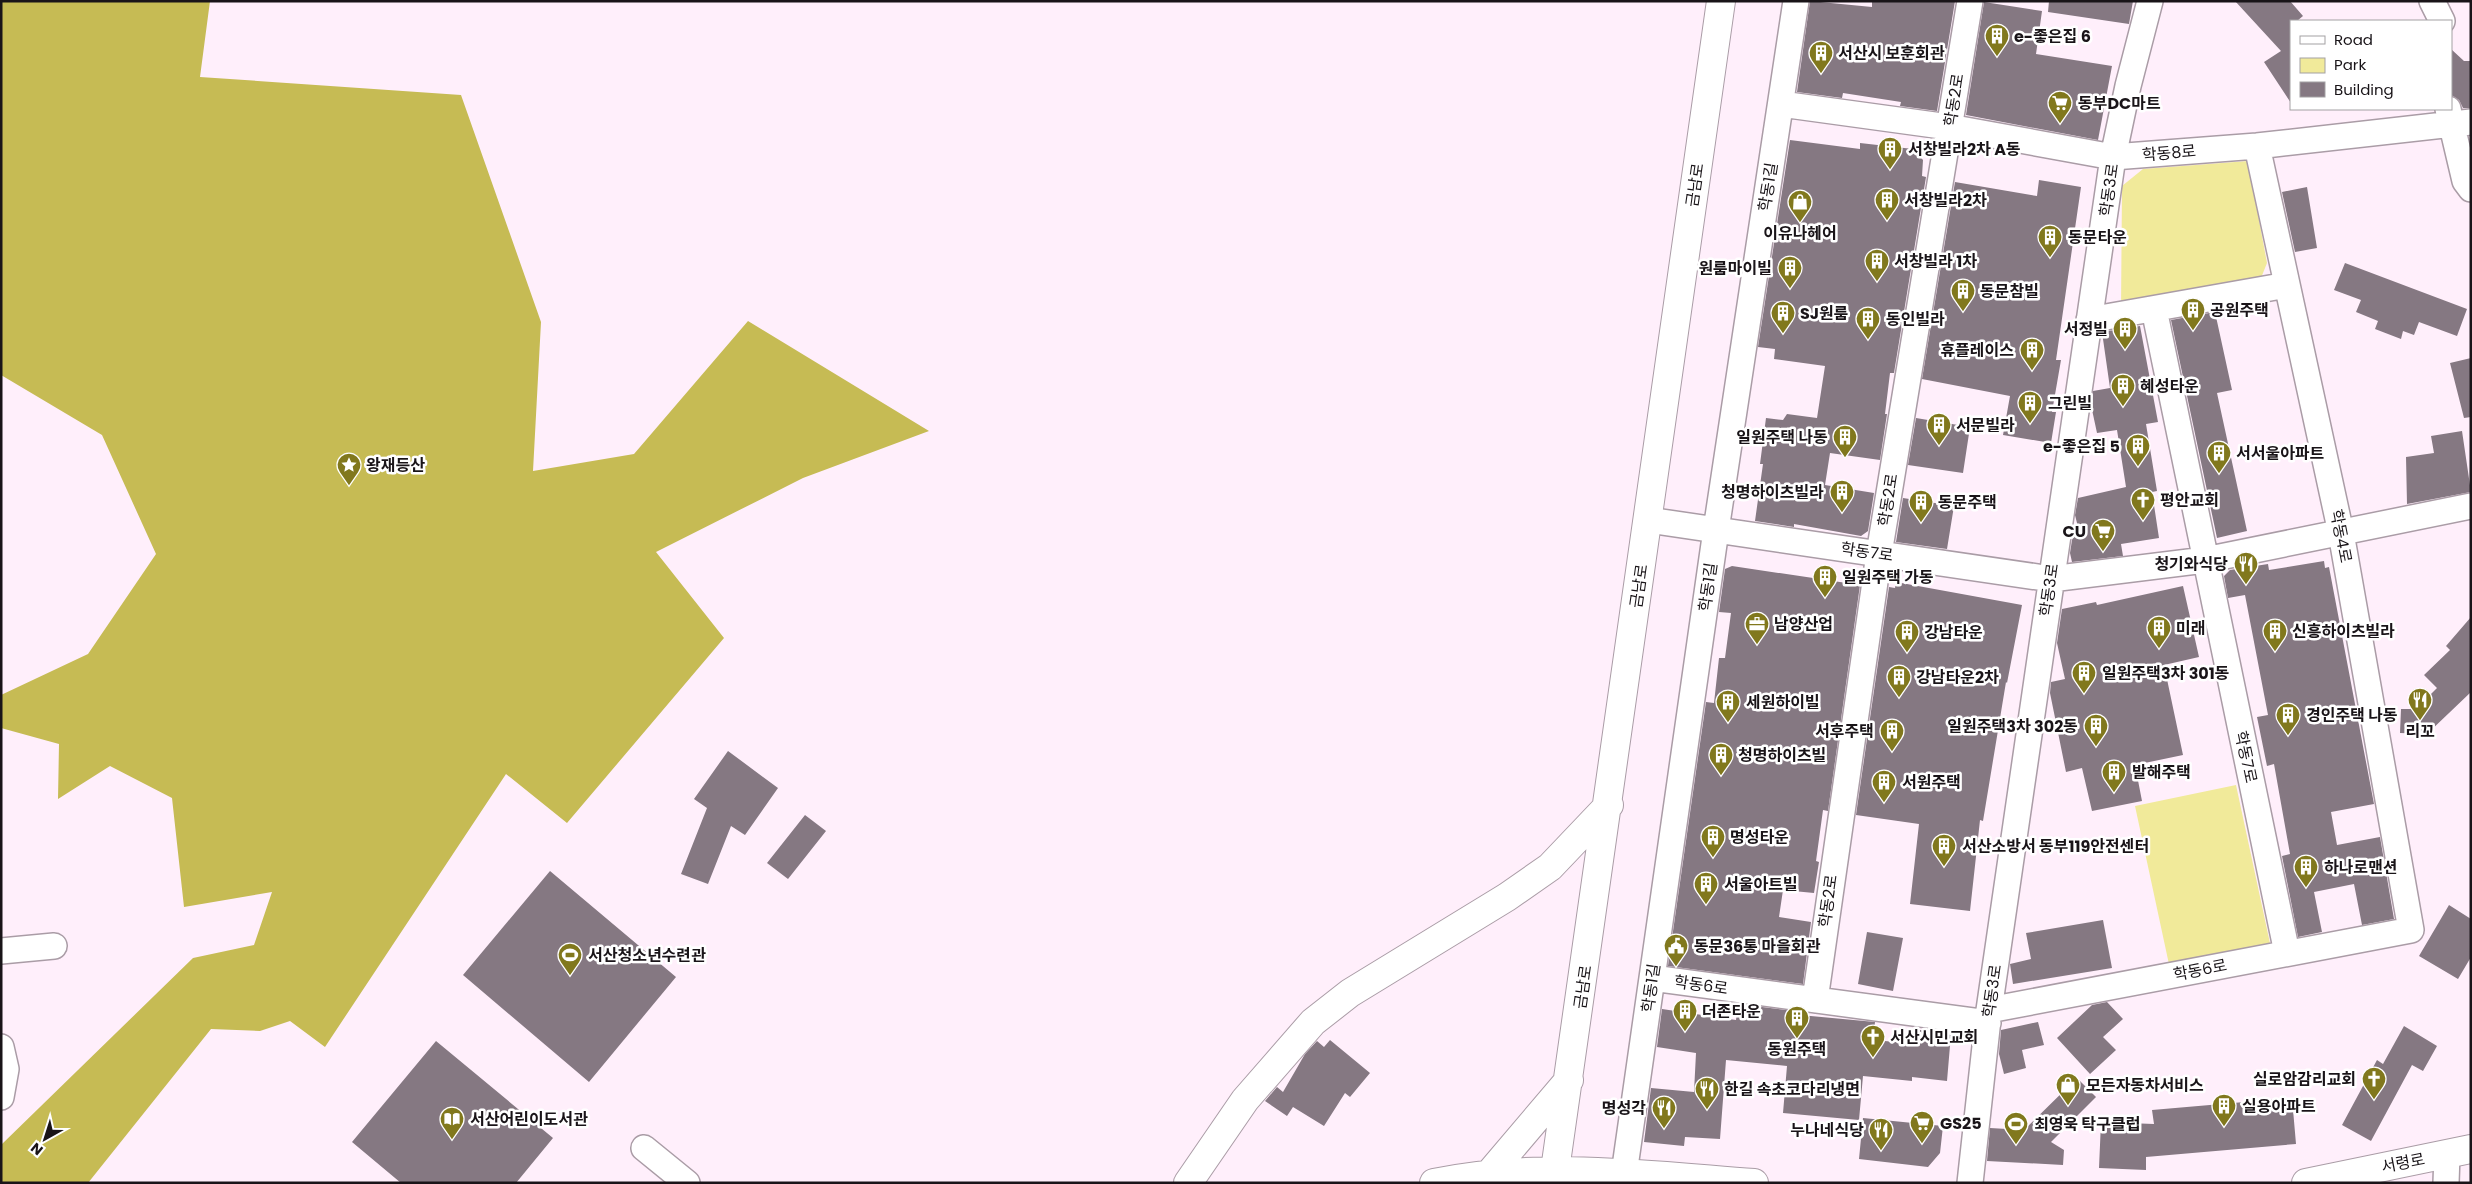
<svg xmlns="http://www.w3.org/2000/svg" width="2472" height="1184" font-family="Poppins,'Noto Sans KR',sans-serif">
	<rect width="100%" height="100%" fill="#ffeffb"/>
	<path fill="#f1ea9a" d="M2248 161 2267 263 2259 283 2121 311 2122 186 2143 169Z
		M2236 785 2271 948 2170 969 2135 806Z"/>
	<path fill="#c6bb54" d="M1 1H210L200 77 461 95 541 322 533 471 634 454 748 321 929 431 803 478 656 552 724 638 567 823 506 774 325 1047 290 1021 260 1031 211 1029 88 1183H1V1145L193 958 254 945 272 892 184 907 172 798 110 766 58 799 59 744 1 728V695L88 654 156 554 102 435 1 375Z"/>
	<path fill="#857882" d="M1810 1 1872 7V1H1955L1937 111 1900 106 1901 102 1843 93 1842 98 1797 92Z
		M2049 1H2133L2129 24 2048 12Z
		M2235 1H2290L2303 16 2297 21H2291V103L2264 62 2281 51Z
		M1984 2 2042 11 2036 54 2112 66 2098 140 1966 115Z
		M2451 49 2464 61H2471V108H2463L2459 100 2451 95Z
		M1790 140 1860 149V143L1913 149 1923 160 1922 176 1926 177 1894 373H1890L1885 414H1887L1880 460 1830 453 1825 485 1874 493 1868 531 1861 536 1794 524V527L1755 521 1763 464H1760L1766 418 1783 420 1787 414 1817 418 1825 366 1774 359 1775 349 1758 347Z
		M2039 180 2081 187 2056 360H2061L2052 412H2056L2051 443 2003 435 2010 396 1922 379 1955 182 2037 196Z
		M2307 187 2317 248 2295 252 2282 192Z
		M2345 263 2467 309 2457 336 2419 322 2414 335 2403 331 2401 339 2375 329 2378 321 2356 312 2361 300 2334 290Z
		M2215 312 2232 390 2217 393 2247 531 2217 538 2171 320Z
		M2140 326 2158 422 2146 424 2157 491 2152 492 2159 538 2121 544 2123 556 2072 562 2070 553 2072 540 2078 527 2075 515 2078 498 2126 487 2117 430 2097 433 2091 405 2093 391 2110 388 2102 332Z
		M2471 358V417L2464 418 2450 363Z
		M1916 418 1970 427 1963 473 1908 465Z
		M2462 431 2471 492 2407 504 2406 457 2434 453 2431 436Z
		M1903 498 1954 506 1947 549 1896 542Z
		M2324 561 2325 568 2329 567 2374 804 2331 812 2337 845 2380 837 2394 919 2362 925 2354 884 2314 892 2322 932 2298 937 2282 856 2290 854 2274 764 2267 766 2257 717 2268 715 2245 595 2228 598 2224 576 2230 570 2268 564 2269 570Z
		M1732 566 1860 585 1828 811 1823 810 1816 861 1819 862 1814 893 1783 890 1779 917 1811 922 1803 984 1668 966 1706 702 1714 703 1719 658H1725L1731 613 1719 612 1725 569Z
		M1896 582 2022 605 2007 683 2006 682 1983 821 1980 820 1970 911 1910 904 1919 824 1856 815 1889 587 1895 588Z
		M2183 586 2199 657 2164 665 2183 755 2135 765 2142 801 2092 811 2082 768 2066 772 2050 693 2051 682 2065 679 2057 643 2062 609 2096 602 2097 605Z
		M2471 617V692L2427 734 2400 733 2401 709H2416L2437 688 2424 675 2450 650 2446 646Z
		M728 751 778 788 745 835 731 826 708 884 681 874 707 808 694 799Z
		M805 815 826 831 788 879 767 863Z
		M550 871 676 977 589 1082 463 975Z
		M2449 905 2471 919V957L2458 979 2419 956Z
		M2103 920 2112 968 2013 984 2010 964 2031 959 2026 933Z
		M1867 932 1903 938 1893 991 1858 984Z
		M2107 1002 2123 1019 2103 1037 2116 1050 2090 1074 2057 1038 2092 1005Z
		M1738 1004 1801 1012 1800 1015 1875 1022 1873 1040 1919 1044 1920 1030 1951 1034 1947 1081 1912 1077V1081L1863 1076 1859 1120 1783 1113 1787 1066 1726 1060 1720 1139 1685 1137 1684 1146 1644 1142 1651 1088 1694 1092 1696 1053 1657 1047 1662 1009 1736 1020Z
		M2038 1022 2044 1045 2022 1050 2026 1068 2004 1074 1999 1054 2001 1030Z
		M2404 1026 2437 1046 2423 1071 2412 1065 2371 1141 2342 1125 2377 1060 2383 1064Z
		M1330 1040 1370 1073 1350 1097 1345 1093 1324 1126 1293 1107 1287 1116 1265 1101 1277 1087 1283 1092 1305 1054 1317 1041 1324 1047Z
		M436 1041 553 1138 516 1183H401L352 1142Z
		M2077 1078 2096 1097 2051 1142 2064 1150 2063 1165 1987 1161 1990 1128 2024 1130Z
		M2292 1098 2296 1144 2146 1157V1170L2099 1168 2101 1122 2154 1124 2152 1110Z
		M1863 1118 1943 1126 1940 1153 1928 1167 1859 1159Z"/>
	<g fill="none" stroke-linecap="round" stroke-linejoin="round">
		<defs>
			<path id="minor" d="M2432 1 2442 21
				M1781 104 1949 127 2113 157 2257 146 2471 122
				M2448 109 2465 181 2471 189
				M2154 309 2287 953
				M2089 320 2287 285
				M1648 520 2051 579 2205 560 2471 506
				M1 951 54 946
				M1652 978 1988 1023
				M1815 1000 1879 554 1970 1
				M1989 1010 2411 930 2341 533 2257 146
				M1 1047 6 1069 1 1097
				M644 1148 687 1183
				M1624 1174 1716 530 1796 1
				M1970 1183 1989 1010 2113 157 2128 86 2150 1
				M2446 1183 2447 1154"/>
			<path id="tertiary" d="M1555 1170 1721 1
				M1490 1173 1569 1080
				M1188 1183 1245 1100 1313 1022 1350 993 1507 897 1550 867 1609 805
				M1434 1183C1540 1161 1648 1175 1754 1183
				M2306 1183 2471 1149"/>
		</defs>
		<use href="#minor" stroke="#aa9ca6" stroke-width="28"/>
		<use href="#tertiary" stroke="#aa9ca6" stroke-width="30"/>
		<use href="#minor" stroke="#fff" stroke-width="25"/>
		<use href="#tertiary" stroke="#fff" stroke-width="28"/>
	</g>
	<defs>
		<symbol id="building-pin" viewBox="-11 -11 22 30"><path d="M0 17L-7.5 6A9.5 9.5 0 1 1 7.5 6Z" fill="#81781d" stroke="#fff"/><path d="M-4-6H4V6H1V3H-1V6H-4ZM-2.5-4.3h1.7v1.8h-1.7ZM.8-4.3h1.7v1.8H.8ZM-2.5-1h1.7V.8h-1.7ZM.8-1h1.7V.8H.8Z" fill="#fff"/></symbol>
		<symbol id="supermarket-pin" viewBox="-11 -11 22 30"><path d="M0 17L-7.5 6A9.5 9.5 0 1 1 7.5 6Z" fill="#81781d" stroke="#fff"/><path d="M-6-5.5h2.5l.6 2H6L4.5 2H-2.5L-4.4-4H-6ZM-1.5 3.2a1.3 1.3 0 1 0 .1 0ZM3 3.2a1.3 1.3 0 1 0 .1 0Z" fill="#fff"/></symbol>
		<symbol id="shop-pin" viewBox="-11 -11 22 30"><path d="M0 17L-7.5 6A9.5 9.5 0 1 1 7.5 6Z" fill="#81781d" stroke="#fff"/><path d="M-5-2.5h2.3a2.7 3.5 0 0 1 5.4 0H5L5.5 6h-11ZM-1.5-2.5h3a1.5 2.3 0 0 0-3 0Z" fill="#fff"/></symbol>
		<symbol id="sight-pin" viewBox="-11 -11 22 30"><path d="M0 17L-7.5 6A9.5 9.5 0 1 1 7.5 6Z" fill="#81781d" stroke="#fff"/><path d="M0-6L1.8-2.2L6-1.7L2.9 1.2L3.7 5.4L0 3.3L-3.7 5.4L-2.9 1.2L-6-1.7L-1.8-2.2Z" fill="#fff"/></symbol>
		<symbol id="church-pin" viewBox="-11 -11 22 30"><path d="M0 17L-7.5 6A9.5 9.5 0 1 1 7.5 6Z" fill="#81781d" stroke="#fff"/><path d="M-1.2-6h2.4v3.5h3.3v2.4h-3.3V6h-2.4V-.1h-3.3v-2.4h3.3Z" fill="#fff"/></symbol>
		<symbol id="restaurant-pin" viewBox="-11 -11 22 30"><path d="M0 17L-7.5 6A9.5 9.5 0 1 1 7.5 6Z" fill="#81781d" stroke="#fff"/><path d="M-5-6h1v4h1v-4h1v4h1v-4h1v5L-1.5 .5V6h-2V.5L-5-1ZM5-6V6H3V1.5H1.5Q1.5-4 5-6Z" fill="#fff"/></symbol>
		<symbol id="office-pin" viewBox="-11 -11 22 30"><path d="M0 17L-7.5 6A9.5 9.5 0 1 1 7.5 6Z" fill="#81781d" stroke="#fff"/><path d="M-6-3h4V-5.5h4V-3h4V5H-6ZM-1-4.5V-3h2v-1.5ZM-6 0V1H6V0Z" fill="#fff"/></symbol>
		<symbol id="civic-pin" viewBox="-11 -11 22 30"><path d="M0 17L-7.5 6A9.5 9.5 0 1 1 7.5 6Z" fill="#81781d" stroke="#fff"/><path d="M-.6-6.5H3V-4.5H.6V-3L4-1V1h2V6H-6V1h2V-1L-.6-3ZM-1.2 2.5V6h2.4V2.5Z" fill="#fff"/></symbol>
		<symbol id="stadium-pin" viewBox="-11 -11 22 30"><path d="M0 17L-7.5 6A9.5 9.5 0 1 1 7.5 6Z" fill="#81781d" stroke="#fff"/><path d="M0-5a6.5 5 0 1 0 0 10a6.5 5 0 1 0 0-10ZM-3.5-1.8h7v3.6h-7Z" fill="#fff"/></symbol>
		<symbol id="library-pin" viewBox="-11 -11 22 30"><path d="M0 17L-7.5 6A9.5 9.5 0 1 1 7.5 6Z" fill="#81781d" stroke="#fff"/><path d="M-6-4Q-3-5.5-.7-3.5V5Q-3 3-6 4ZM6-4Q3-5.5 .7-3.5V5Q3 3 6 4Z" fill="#fff"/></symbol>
	</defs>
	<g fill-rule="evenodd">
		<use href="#building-pin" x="1983" y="22" width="28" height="38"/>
		<use href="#building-pin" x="1807" y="39" width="28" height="38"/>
		<use href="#supermarket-pin" x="2046" y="89" width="28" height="38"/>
		<use href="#building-pin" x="1876" y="135" width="28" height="38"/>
		<use href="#building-pin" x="1873" y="186" width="28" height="38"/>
		<use href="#shop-pin" x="1786" y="188" width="28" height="38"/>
		<use href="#building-pin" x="2036" y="223" width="28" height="38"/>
		<use href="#building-pin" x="1863" y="247" width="28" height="38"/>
		<use href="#building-pin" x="1776" y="254" width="28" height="38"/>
		<use href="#building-pin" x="1949" y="277" width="28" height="38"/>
		<use href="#building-pin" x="2179" y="296" width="28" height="38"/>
		<use href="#building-pin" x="1769" y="299" width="28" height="38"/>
		<use href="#building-pin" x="1854" y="305" width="28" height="38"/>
		<use href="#building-pin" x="2111" y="315" width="28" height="38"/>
		<use href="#building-pin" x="2018" y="336" width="28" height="38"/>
		<use href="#building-pin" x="2109" y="372" width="28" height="38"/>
		<use href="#building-pin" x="2016" y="389" width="28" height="38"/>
		<use href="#building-pin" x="1925" y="411" width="28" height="38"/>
		<use href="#building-pin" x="1831" y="423" width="28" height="38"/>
		<use href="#building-pin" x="2124" y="432" width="28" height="38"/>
		<use href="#building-pin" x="2205" y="439" width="28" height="38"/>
		<use href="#sight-pin" x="335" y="451" width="28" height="38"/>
		<use href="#building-pin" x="1828" y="478" width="28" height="38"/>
		<use href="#church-pin" x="2129" y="486" width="28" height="38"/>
		<use href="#building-pin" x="1907" y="488" width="28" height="38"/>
		<use href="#supermarket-pin" x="2089" y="517" width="28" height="38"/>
		<use href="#restaurant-pin" x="2232" y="550" width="28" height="38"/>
		<use href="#building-pin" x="1811" y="563" width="28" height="38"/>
		<use href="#office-pin" x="1743" y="610" width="28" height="38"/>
		<use href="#building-pin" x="2145" y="614" width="28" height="38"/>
		<use href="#building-pin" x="2261" y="617" width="28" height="38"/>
		<use href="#building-pin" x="1893" y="618" width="28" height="38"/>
		<use href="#building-pin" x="2070" y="659" width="28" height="38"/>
		<use href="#building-pin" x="1885" y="663" width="28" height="38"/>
		<use href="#restaurant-pin" x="2406" y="686" width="28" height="38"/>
		<use href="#building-pin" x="1714" y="688" width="28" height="38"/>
		<use href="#building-pin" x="2274" y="701" width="28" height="38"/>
		<use href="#building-pin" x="2082" y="712" width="28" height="38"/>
		<use href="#building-pin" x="1878" y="717" width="28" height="38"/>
		<use href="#building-pin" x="1707" y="741" width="28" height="38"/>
		<use href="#building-pin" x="2100" y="758" width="28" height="38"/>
		<use href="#building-pin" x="1870" y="768" width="28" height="38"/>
		<use href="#building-pin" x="1699" y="823" width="28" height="38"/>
		<use href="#building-pin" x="1930" y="832" width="28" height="38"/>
		<use href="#building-pin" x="2292" y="853" width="28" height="38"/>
		<use href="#building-pin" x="1692" y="870" width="28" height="38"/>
		<use href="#civic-pin" x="1662" y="932" width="28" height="38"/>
		<use href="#stadium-pin" x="556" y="941" width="28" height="38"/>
		<use href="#building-pin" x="1671" y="997" width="28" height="38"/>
		<use href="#building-pin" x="1783" y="1004" width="28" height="38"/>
		<use href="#church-pin" x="1859" y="1023" width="28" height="38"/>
		<use href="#church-pin" x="2360" y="1065" width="28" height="38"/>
		<use href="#shop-pin" x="2054" y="1071" width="28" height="38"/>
		<use href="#restaurant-pin" x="1693" y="1075" width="28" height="38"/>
		<use href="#building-pin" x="2210" y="1092" width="28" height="38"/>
		<use href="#restaurant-pin" x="1650" y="1094" width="28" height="38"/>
		<use href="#library-pin" x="438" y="1105" width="28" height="38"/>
		<use href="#supermarket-pin" x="1908" y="1109" width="28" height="38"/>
		<use href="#stadium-pin" x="2002" y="1110" width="28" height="38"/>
		<use href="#restaurant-pin" x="1867" y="1116" width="28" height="38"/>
	</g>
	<g text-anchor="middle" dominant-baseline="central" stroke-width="5" stroke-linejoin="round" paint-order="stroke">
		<g font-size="16" font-weight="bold" fill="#191418" stroke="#fff" text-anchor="start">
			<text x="2014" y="36">e-좋은집 6</text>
			<text x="1838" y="53">서산시 보훈회관</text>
			<text x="2078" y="103">동부DC마트</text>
			<text x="1908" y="149">서창빌라2차 A동</text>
			<text x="1904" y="200">서창빌라2차</text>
			<text x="1800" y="233" text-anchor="middle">이유나헤어</text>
			<text x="2068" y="237">동문타운</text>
			<text x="1894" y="261">서창빌라 1차</text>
			<text x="1772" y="268" text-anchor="end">원룸마이빌</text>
			<text x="1980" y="291">동문참빌</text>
			<text x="2210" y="310">공원주택</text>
			<text x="1800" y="313">SJ원룸</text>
			<text x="1886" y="319">동인빌라</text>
			<text x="2108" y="329" text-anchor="end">서정빌</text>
			<text x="2014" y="350" text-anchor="end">휴플레이스</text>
			<text x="2140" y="386">혜성타운</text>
			<text x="2048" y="403">그린빌</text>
			<text x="1956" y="425">서문빌라</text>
			<text x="1828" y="437" text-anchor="end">일원주택 나동</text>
			<text x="2120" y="446" text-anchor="end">e-좋은집 5</text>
			<text x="2236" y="453">서서울아파트</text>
			<text x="366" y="465">왕재등산</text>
			<text x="1824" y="492" text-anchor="end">청명하이츠빌라</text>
			<text x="2160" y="500">평안교회</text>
			<text x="1938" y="502">동문주택</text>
			<text x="2086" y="531" text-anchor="end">CU</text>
			<text x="2228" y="564" text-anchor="end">청기와식당</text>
			<text x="1842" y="577">일원주택 가동</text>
			<text x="1774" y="624">남양산업</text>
			<text x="2176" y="628">미래</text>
			<text x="2292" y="631">신흥하이츠빌라</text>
			<text x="1924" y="632">강남타운</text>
			<text x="2102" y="673">일원주택3차 301동</text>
			<text x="1916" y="677">강남타운2차</text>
			<text x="1746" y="702">세원하이빌</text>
			<text x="2306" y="715">경인주택 나동</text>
			<text x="2078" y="726" text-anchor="end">일원주택3차 302동</text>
			<text x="1874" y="731" text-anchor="end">서후주택</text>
			<text x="2420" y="731" text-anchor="middle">리꼬</text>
			<text x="1738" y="755">청명하이츠빌</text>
			<text x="2132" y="772">발해주택</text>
			<text x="1902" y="782">서원주택</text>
			<text x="1730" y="837">명성타운</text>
			<text x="1962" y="846">서산소방서 동부119안전센터</text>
			<text x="2324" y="867">하나로맨션</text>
			<text x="1724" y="884">서울아트빌</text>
			<text x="1694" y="946">동문36통 마을회관</text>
			<text x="588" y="955">서산청소년수련관</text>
			<text x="1702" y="1011">더존타운</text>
			<text x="1890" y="1037">서산시민교회</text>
			<text x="1797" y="1049" text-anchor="middle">동원주택</text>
			<text x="2356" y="1079" text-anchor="end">실로암감리교회</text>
			<text x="2086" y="1085">모든자동차서비스</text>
			<text x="1724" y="1089">한길 속초코다리냉면</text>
			<text x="2242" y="1106">실용아파트</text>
			<text x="1646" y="1108" text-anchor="end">명성각</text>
			<text x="470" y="1119">서산어린이도서관</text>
			<text x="1940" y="1123">GS25</text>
			<text x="2034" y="1124">최영욱 탁구클럽</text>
			<text x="1864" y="1130" text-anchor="end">누나네식당</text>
		</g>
		<g font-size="16" fill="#191418" stroke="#fff">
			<text transform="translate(1954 100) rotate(-81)">학동2로</text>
			<text transform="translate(2169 153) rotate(-5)">학동8로</text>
			<text transform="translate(1695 185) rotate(-82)">금남로</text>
			<text transform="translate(1768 187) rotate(-81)">학동1길</text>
			<text transform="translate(2109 190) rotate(-82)">학동3로</text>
			<text transform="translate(1888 500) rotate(-81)">학동2로</text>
			<text transform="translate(2341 536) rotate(79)">학동4로</text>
			<text transform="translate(1867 552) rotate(8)">학동7로</text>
			<text transform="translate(1639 586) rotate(-82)">금남로</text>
			<text transform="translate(1708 587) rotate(-82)">학동1길</text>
			<text transform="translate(2049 590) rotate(-82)">학동3로</text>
			<text transform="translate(2246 757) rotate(78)">학동7로</text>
			<text transform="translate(1828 901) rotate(-82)">학동2로</text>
			<text transform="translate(2200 970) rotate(-11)">학동6로</text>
			<text transform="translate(1701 985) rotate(8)">학동6로</text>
			<text transform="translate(1583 987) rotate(-82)">금남로</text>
			<text transform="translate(1651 988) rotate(-82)">학동1길</text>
			<text transform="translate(1992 991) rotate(-82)">학동3로</text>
			<text transform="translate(2403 1163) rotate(-11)">서령로</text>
		</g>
	</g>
	<rect width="2472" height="1184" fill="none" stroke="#191418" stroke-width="5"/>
	<rect x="2290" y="20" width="162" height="90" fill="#ffffff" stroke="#a3a1a3"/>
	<rect x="2300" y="36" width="25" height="8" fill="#ffffff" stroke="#a3a1a3"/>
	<text x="2334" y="45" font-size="15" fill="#191418">Road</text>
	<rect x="2300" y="58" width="25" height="15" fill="#f1ea9a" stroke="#a3a1a3"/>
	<text x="2334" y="70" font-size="15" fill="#191418">Park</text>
	<rect x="2300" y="82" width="25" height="15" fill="#857882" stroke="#a3a1a3"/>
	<text x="2334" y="95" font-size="15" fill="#191418">Building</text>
	<g transform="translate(45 1139) rotate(219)" stroke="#ffffff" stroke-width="4" paint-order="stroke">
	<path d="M0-4L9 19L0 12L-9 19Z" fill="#191418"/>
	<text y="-8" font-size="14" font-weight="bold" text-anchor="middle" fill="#191418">N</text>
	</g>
</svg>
